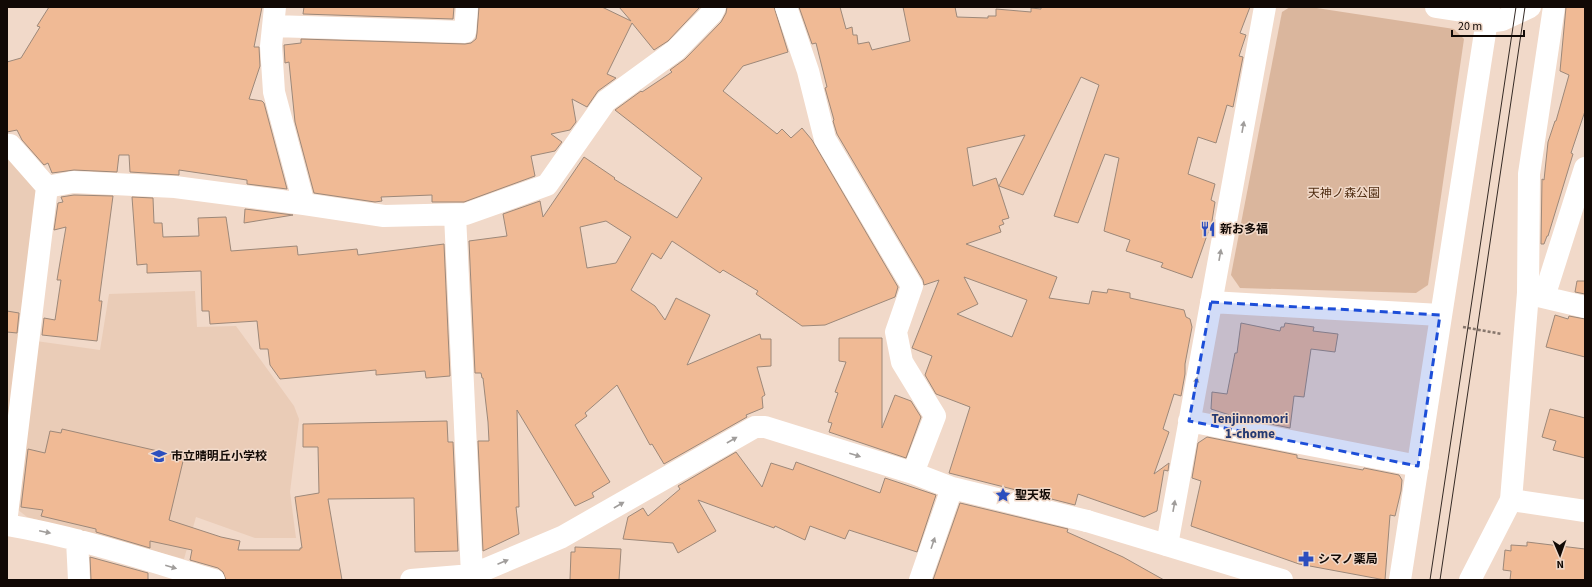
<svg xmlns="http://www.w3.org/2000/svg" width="1592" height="587" font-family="'Source Sans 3','Noto Sans JP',sans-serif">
	<rect width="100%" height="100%" fill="#f1d9c9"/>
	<path fill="#eaccb7" d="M7 154 39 192 7 465Z
		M195 291 197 327 236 326 294 406 299 419 290 492 296 538H255L196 517 184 559 27 517 17 509 36 341 100 350 109 294Z"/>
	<path fill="#dab69d" d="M1290 7H1310L1454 29 1464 39 1428 285 1416 293 1240 288 1231 275 1282 12Z"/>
	<path fill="#f0ba95" stroke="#9d8879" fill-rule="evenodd" d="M49 7H262L254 47H259L260 66 249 99 262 101 264 103 287 189 247 184V180L179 170V175L130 172 129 155H119L117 172 74 170 52 173 48 163 44 165 22 140 17 130 7 132V62L21 58 40 27 37 26Z
		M304 7H454L453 19 303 14Z
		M479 7H602L631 21 619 7H700L668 41 654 50 632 23 607 74 616 78 598 91 587 107 572 99 576 122 570 130 551 134 562 142 555 151 531 156 535 176 464 202H432V195L381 197 382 201 375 202 314 193 295 122 289 62 285 63 284 45 301 43V39L465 44 471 43 476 39 477 33Z
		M727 7H774L788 52 743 66 723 91 777 134 782 129 791 138 802 128 812 140 898 287 895 297 825 325 802 326 756 294 758 291 723 270 720 273 672 241 661 259 652 253 631 290 655 306 665 320 676 298 710 315 687 365 760 334 761 339H771V366L757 367 765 395 762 397 763 408 746 415 747 417 664 464 652 444 650 445 617 385 585 413 587 416 575 425 610 482 592 493 594 497 575 506 517 410 519 507H516L519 534 483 551 478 441H489L488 422 483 378H482L481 373H475L469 241 507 236 503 214 540 201 543 217 584 157 615 178 614 179 677 218 702 178 615 110 641 91 642 92 672 72 670 70 685 59 721 22 726 13ZM606 221 631 237 616 263 587 268 580 227Z
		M799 7H840L846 29 852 27 853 35H857L858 44 869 42 872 50 910 41 903 7H955L957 17 988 18V16H996V9L1031 12V8L1041 9V7H1250L1240 33 1246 35 1239 56 1243 57 1233 107 1227 105 1216 143 1198 137 1188 174 1215 184 1211 200 1215 202 1212 221 1192 278 1161 267 1163 263 1126 251 1130 240 1104 231 1119 158 1105 154 1078 223 1054 216 1099 85 1081 77 1023 195 999 186 1025 135 967 148 973 186 996 178 1009 218 1002 220 1004 224 999 226 1001 232 966 244 1057 277 1049 298 1089 304 1092 291 1107 293 1108 289 1130 293V298L1184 310 1186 317 1190 319 1192 327 1185 364V374L1181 396 1174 394 1163 429 1169 432 1154 474 1169 463 1168 471 1164 470 1157 511 1144 517 1078 494 1075 505 949 473 970 407 936 394 925 375 932 356 912 348 939 280 924 285 923 280 837 134 833 121 834 120 825 88 827 87 816 43 812 44ZM964 277 1027 300 1012 337 957 314 978 304Z
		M1566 7H1585V111L1571 153 1573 154 1548 236H1547L1544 244H1541L1542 179 1544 180 1548 142 1555 121H1556L1569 75 1560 71Z
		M74 195 113 196 99 301H102L97 341 42 335 44 318 55 320 61 280H57L66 227 54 230 58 203 63 202 61 197Z
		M132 197 153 198 154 223H162L163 237 199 236 198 218 226 217 231 251 297 246 298 255 357 249 358 255 444 244 450 376 426 378 425 371 376 375V370L280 379 270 365 268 349H260L257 321 210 324 209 311H202L201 271 147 273V264L137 265Z
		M245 209 293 215 244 223Z
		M1577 281H1585V294L1575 292Z
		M7 311 19 313 17 333 7 332Z
		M1555 315 1568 319 1569 316 1585 319V357L1546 347Z
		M1241 323 1280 331 1281 327H1284L1285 323 1314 327 1313 331 1338 334 1335 352 1311 349 1304 397 1294 396 1290 428 1236 417 1211 409 1212 392 1227 394 1235 353H1237Z
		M839 338H882V428L895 395 911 401 921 417 906 458 829 432 832 423 828 422 838 393 835 392 846 362 839 361Z
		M1550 409 1585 418V458L1553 450 1556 441 1542 437Z
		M447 421 448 442H453L458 551 415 552 414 498 328 499 342 580H226L223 572 218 568 190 560 192 550 150 541V548L96 532V529L41 516 43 510 21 507 28 449 45 453 50 431 61 433 62 429 184 457 169 520 221 537 240 541 238 550H300V548H302L295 497 319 493 318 447H303V424Z
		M1207 437 1297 455V458L1363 470 1364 468 1399 475 1402 480 1401 491 1395 516 1390 515 1385 580 1299 564 1191 526 1201 481 1192 478 1198 443Z
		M736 452 762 487 771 463 793 470 796 462 880 493 885 478 936 495 917 552 849 530 845 539 810 526 805 540 775 526 774 528 698 500 716 531 678 553 673 543 623 539 628 517 643 508 648 516 680 489 678 486Z
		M960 503 1068 529 1067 532 1123 557 1164 580H933Z
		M1527 542 1585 549V580H1510L1511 571 1503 570 1505 550 1511 551V545L1527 546Z
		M575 547 621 549 619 580H570L571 552H575Z
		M90 557 148 573V580H91Z"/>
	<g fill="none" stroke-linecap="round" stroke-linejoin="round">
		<path stroke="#86766c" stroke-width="2.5" stroke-dasharray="3 2" stroke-linecap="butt" d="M1463 327 1502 334"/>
		<path stroke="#fff" stroke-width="22" d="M275 7 271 46 274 92 304 204
			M786 7 808 71 825 139 912 286 896 332 902 362 935 416 913 473
			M1436 7 1488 15
			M1487 22 1502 20 1530 7
			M273 26 465 32 467 7
			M7 145H10L47 187
			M455 215 472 575 474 580
			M1530 294 1585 307
			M1544 297 1585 168
			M1211 302 1440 315
			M1189 421 1418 466
			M1511 500 1585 511
			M7 515 47 187 73 182 175 187 304 204 384 216 466 214 547 185 606 101 676 50 712 13 715 7
			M7 525C78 537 146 560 214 580
			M77 540 79 580
			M1167 545 1265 7
			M411 580 472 575 562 537 755 427H765L913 473 952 488 1087 521
			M920 580 952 488"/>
		<path stroke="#fff" stroke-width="22" d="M1087 521 1282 580
			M1400 580 1489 7
			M1470 580 1511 500 1528 293 1529 174 1554 7"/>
		<path stroke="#352a25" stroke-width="1" d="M1430 580 1516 7
			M1440 580 1525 7"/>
	</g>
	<defs><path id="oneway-solid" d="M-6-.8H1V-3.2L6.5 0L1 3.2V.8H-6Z"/></defs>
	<g fill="#a09d9b">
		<use href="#oneway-solid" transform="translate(1243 127) rotate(-80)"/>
		<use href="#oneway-solid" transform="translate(1220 255) rotate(-80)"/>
		<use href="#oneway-solid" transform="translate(1196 383) rotate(-79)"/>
		<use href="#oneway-solid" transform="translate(732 440) rotate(-30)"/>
		<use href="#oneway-solid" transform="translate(855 455) rotate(17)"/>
		<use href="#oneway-solid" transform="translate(619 505) rotate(-30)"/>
		<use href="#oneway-solid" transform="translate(1174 506) rotate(-80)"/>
		<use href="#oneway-solid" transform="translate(45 532) rotate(12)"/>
		<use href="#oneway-solid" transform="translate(933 543) rotate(-71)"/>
		<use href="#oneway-solid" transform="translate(503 562) rotate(-23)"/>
		<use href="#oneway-solid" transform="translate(171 567) rotate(16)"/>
	</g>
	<path fill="#1d4ed8" fill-opacity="0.2" stroke="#1d4ed8" stroke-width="3" stroke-dasharray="8 5" stroke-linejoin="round" d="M1211 302 1440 315 1418 466 1189 421Z"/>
	<defs>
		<symbol id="restaurant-bare" viewBox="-9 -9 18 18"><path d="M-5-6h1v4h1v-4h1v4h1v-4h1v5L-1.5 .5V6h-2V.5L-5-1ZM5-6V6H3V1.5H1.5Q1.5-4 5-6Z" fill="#2c4ebe" stroke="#f1d9c9" stroke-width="2.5" paint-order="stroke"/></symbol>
		<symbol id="school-bare" viewBox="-9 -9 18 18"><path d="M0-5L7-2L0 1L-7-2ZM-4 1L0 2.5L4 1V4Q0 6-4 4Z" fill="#2c4ebe" stroke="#f1d9c9" stroke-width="2.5" paint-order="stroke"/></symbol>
		<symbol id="sight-bare" viewBox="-9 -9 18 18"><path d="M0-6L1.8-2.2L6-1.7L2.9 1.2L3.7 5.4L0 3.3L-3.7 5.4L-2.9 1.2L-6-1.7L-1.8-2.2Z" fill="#2c4ebe" stroke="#f1d9c9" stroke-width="2.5" paint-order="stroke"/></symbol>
		<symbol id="pharmacy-bare" viewBox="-9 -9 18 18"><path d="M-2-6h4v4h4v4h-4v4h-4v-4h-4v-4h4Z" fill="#2c4ebe" stroke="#f1d9c9" stroke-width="2.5" paint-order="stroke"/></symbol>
	</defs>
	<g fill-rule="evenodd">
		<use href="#restaurant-bare" x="1197" y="218" width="22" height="22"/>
		<use href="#school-bare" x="148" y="445" width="22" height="22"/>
		<use href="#sight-bare" x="992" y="484" width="22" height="22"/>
		<use href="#pharmacy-bare" x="1295" y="548" width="22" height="22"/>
	</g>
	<g text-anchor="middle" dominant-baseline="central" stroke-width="3" stroke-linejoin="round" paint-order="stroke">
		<g font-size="12" fill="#4f2c11" stroke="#f1d9c9">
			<text x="1344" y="193">天神ノ森公園</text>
		</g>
		<g font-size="12" font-weight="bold" fill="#110905" stroke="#f1d9c9" text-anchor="start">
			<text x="1220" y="229">新お多福</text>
			<text x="171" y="456">市立晴明丘小学校</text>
			<text x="1015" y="495">聖天坂</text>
			<text x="1318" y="559">シマノ薬局</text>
		</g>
		<g font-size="13" font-weight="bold" fill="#253971" stroke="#f1d9c9">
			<text x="1250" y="419">Tenjinnomori<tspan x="1250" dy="15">1-chome</tspan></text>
		</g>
	</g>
	<rect width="1592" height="587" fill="none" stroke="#110905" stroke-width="16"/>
	<g transform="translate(1560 555) rotate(178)" stroke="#f1d9c9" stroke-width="3" paint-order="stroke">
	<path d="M0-3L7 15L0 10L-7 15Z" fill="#110905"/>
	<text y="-6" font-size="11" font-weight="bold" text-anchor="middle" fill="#110905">N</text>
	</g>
	<path d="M1452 30v6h72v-6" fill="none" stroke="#110905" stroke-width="2"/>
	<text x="1458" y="30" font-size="12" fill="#110905" stroke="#f1d9c9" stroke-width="3" paint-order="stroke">20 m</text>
</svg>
